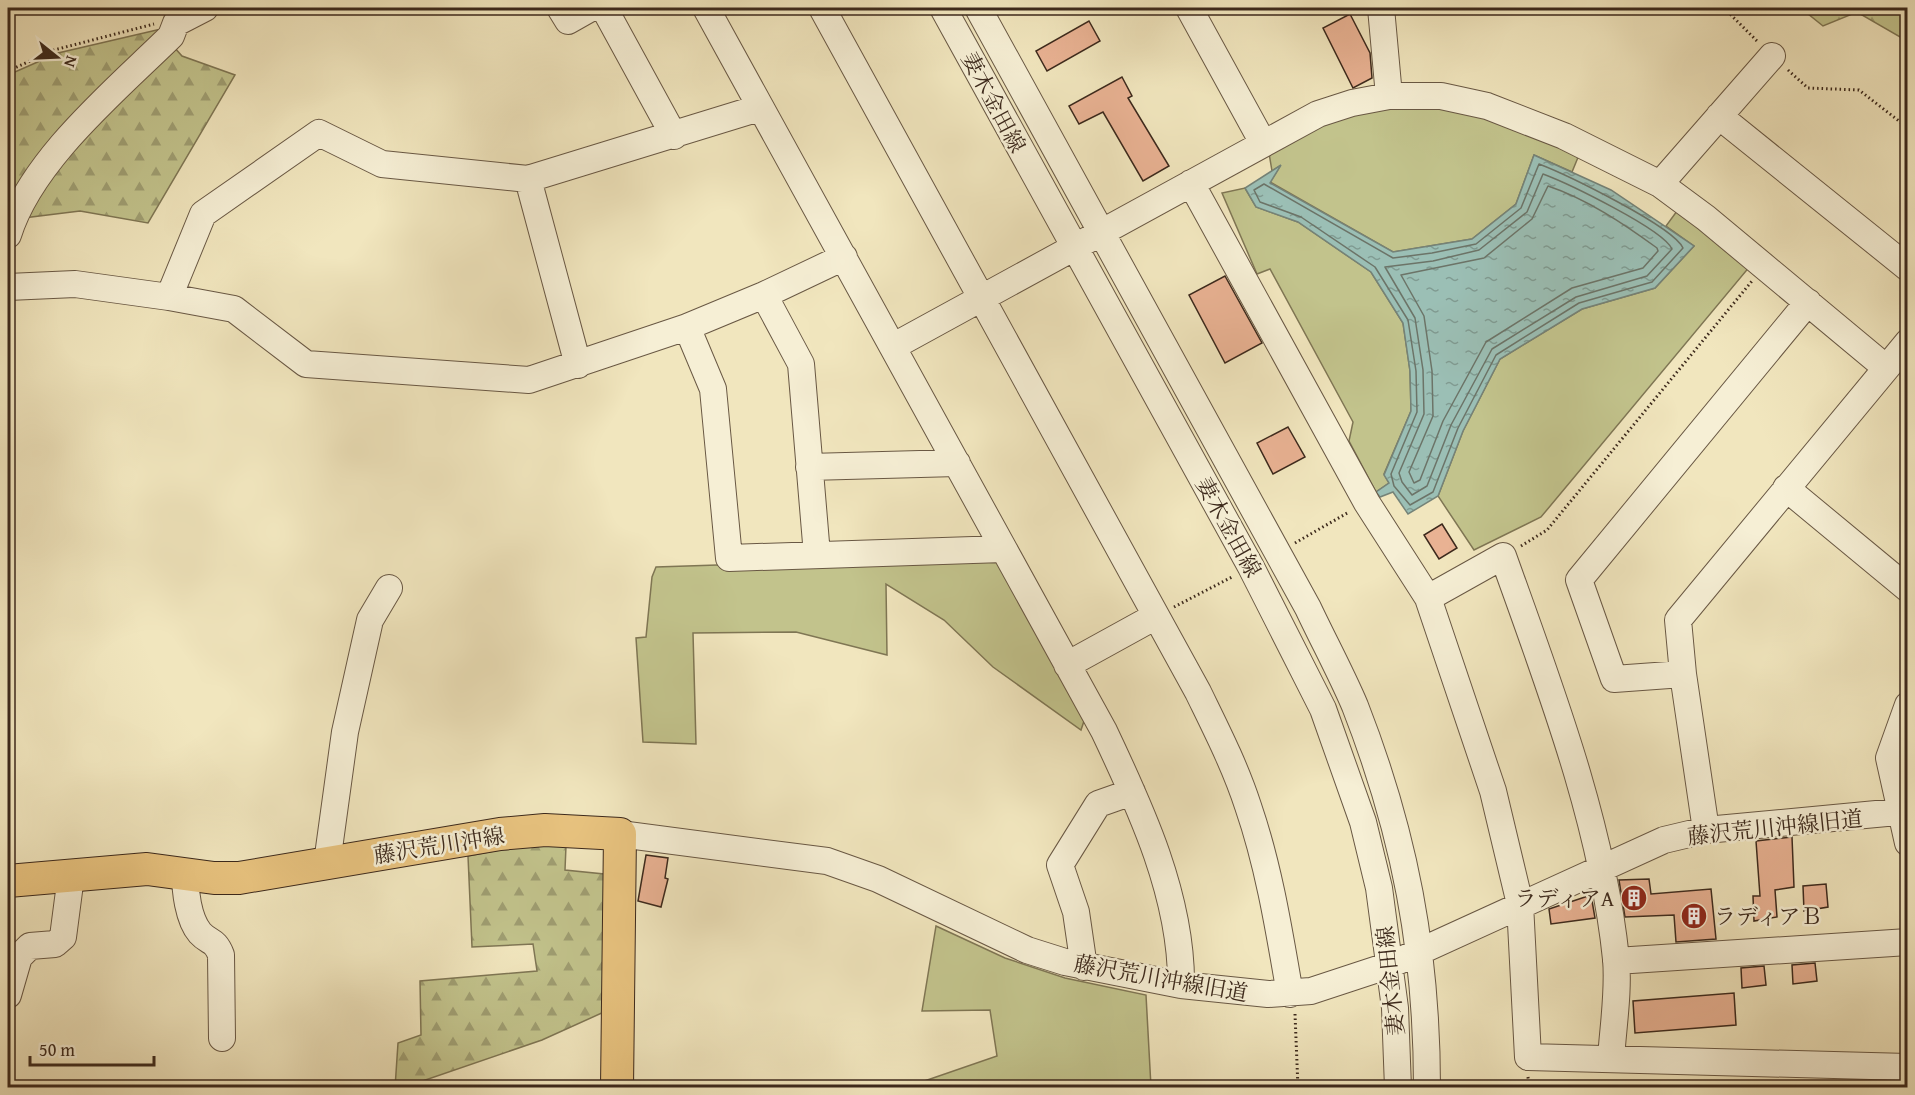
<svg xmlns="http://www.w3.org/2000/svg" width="1915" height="1095" font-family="'Gentium Book Plus','Noto Serif JP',serif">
	<defs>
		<pattern id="forest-firs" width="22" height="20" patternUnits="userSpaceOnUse" patternTransform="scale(1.5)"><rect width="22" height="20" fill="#c2c38c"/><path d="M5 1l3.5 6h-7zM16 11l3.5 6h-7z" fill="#9f9e72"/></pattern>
		<pattern id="water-ripples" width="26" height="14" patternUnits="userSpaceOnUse" patternTransform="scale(1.5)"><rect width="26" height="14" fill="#9bbfb5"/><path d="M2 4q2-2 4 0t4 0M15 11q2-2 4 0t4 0" fill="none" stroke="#809b92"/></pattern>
	</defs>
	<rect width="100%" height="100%" fill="#f1e6be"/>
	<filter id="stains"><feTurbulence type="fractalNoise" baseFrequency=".00333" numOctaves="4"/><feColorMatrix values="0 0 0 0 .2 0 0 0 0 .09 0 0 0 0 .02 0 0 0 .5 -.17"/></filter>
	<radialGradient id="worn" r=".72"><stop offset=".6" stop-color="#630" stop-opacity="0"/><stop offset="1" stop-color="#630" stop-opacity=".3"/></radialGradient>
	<path fill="#c2c38c" stroke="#7f7654" stroke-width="1.5" d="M1420 102 1475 110 1579 155 1572 172 1534 155 1516 204 1472 239 1393 252 1270 182 1280 166 1272 171 1269 153 1283 141 1364 108Z
		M1245 188 1256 207 1298 222 1371 272 1403 323 1410 371 1411 411 1384 474 1389 483 1376 492 1349 441 1353 422 1270 269 1257 274 1222 193Z
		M1677 211 1751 265 1541 517 1474 550 1438 496 1463 431 1500 359 1582 309 1655 288 1694 246 1666 226Z
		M995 556 1086 715 1081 730 993 667 944 620 886 584 887 655 796 632 693 633 696 744 643 742 636 638 646 637 652 577 656 567Z
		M936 926 1005 958 1065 978 1146 995 1151 1087H907L997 1056 990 1010 922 1011Z"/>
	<path fill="url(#forest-firs)" stroke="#7f7654" stroke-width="1.5" d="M1791 8H1907V41L1857 12 1823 26 1808 14Z
		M161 29 8 208V75L58 53Z
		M174 47 182 56 235 75 148 223 80 211 23 218 91 119Z
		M521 846H566L565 870 604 874V1012L542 1040 405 1087 395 1088 398 1043 421 1035 420 981 537 971 533 944 472 947 468 856Z"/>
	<path fill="url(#water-ripples)" stroke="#758378" stroke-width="1.5" d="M1534 155 1611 190 1694 246 1655 288 1582 309 1500 359 1463 431 1438 496 1408 514 1393 492 1380 497 1376 492 1389 483 1384 475 1411 411 1410 371 1403 323 1371 272 1298 222 1256 207 1245 188 1281 165 1270 183 1393 252 1472 239 1516 204Z"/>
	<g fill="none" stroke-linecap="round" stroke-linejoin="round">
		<path stroke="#6c7468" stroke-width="1.5" d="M1539 164C1565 174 1673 226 1683 248L1652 282 1579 303 1496 355 1458 428 1433 492 1410 505 1394 486 1391 474 1417 412 1416 371 1408 320 1375 267 1301 217 1260 202 1254 190 1264 184 1393 258 1432 253 1476 244 1521 208Z
			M1543 174C1567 183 1663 229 1672 249L1647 276 1576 297 1492 349 1451 425 1427 486 1412 495 1402 482 1399 473 1424 414 1423 370 1415 318 1385 267 1433 261 1479 250 1527 212Z
			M1548 186C1587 199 1624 224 1657 248L1658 251 1643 268 1572 288 1486 342 1443 421 1420 480 1414 483 1409 472 1433 416 1432 371 1424 316 1401 275 1484 258 1532 219Z"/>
	</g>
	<path fill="#e9b293" stroke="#3c291c" stroke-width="1.5" d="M1350 14 1370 53 1372 78 1353 88 1323 28Z
		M1089 21 1100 41 1047 71 1036 51Z
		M1122 77 1132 96 1128 98 1169 166 1143 181 1103 112 1079 124 1069 106Z
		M1225 276 1262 343 1225 363 1189 295Z
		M1288 427 1305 457 1273 474 1257 443Z
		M1442 524 1457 548 1439 559 1424 535Z
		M1792 837 1794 887 1775 890 1777 917 1754 921 1753 896H1760L1756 841Z
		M646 855 668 858 665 878 668 879 661 907 638 901Z
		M1649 879 1651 894 1711 889 1716 939 1676 942 1674 915 1625 917 1619 880Z
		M1826 884 1828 907 1804 911 1803 886Z
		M1591 895 1595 918 1551 924 1549 909Z
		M1815 963 1817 981 1793 984 1792 965Z
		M1764 966 1766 985 1742 988 1741 968Z
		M1734 993 1736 1025 1635 1033 1633 1001Z"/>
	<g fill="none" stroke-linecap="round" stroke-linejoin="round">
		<defs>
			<path id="minor" d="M560 8 568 21 591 8
				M604 8 674 136
				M706 8 1104 731C1141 809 1182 897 1181 985
				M822 8 1198 692C1216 729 1235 766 1248 806 1269 867 1279 930 1290 994
				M943 8 1251 567 1323 709 1363 822 1379 888 1395 1008 1398 1088
				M978 8 1308 608C1323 640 1341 673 1355 706 1405 834 1427 951 1427 1088
				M1189 8 1263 143
				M1381 8 1389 96
				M759 108 528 179 382 164 319 133 203 214 169 297 234 309 306 364 529 380 687 327 764 295 844 257
				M1719 116 1908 268
				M528 179 578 365
				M1191 183 1367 503 1428 598 1493 791 1520 904 1528 1057 1908 1067
				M1660 184 1772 56
				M8 235C31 160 116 90 171 36L176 23 205 8
				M8 287 75 284 169 297
				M764 295 801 364 817 555
				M687 327 713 389 729 558 1003 549
				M894 346 1318 114 1352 103 1389 96H1441L1487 106 1564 136 1660 184 1706 218 1885 367
				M809 467 957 463
				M1786 488 1908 589
				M1428 598 1503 556C1549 685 1602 822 1616 959 1619 991 1613 1027 1611 1059
				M1067 665 1156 616
				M1683 674 1614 679 1579 580 1808 302
				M1908 705 1889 758 1908 843
				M1706 830 1683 674 1678 620 1908 342
				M620 834 827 861 878 879 1027 950 1065 962 1181 985 1268 994 1311 991 1390 965 1664 840 1706 830 1908 811
				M327 863 345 732 370 620 389 588
				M185 873C185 890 188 919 200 933 209 943 215 939 221 955L222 1038
				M1616 961 1908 942
				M1084 967 1076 912 1060 865 1098 804 1132 792
				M8 995 19 957 30 946 55 944 63 937 71 876"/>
			<path id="major" d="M8 881 147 869 214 878H239L500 834 545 830 620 834 617 1088"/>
		</defs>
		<use href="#minor" stroke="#695844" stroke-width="28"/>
		<use href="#major" stroke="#3c291c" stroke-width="34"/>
		<path stroke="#3c291c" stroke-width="3" stroke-dasharray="1.5 3" stroke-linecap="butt" d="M1724 8 1757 41
			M1788 70 1808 88 1859 90 1908 128
			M8 71 54 50 154 24
			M1295 543 1349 512
			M1521 546 1547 530 1752 281
			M1174 607 1232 577
			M1295 1014 1298 1088
			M1528 1077 1529 1088"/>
		<use href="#minor" stroke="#f6efd5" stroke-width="26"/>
		<use href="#major" stroke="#e8c37f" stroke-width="32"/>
	</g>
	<defs>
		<symbol id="building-disc" viewBox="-11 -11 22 22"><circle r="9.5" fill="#8f2418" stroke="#f6efd5"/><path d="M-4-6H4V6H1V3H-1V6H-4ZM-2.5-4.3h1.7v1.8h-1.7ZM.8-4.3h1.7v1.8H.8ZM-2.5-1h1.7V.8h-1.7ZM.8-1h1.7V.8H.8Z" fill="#fff"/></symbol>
	</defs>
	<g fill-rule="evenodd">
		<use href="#building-disc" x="1619" y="883" width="30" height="30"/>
		<use href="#building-disc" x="1679" y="901" width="30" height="30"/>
	</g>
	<g text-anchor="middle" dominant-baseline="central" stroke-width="5" stroke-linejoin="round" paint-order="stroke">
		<g font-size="22" fill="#3c291c" stroke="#f6efd5">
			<text transform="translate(994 102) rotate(62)">妻木金田線</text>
			<text transform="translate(1229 527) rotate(61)">妻木金田線</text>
			<text transform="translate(1775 827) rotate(-6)">藤沢荒川沖線旧道</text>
			<text transform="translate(439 845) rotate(-9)">藤沢荒川沖線</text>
			<text transform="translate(1161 978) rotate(10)">藤沢荒川沖線旧道</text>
			<text transform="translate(1390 981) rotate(-96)">妻木金田線</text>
		</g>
		<g font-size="22" fill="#3c291c" stroke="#f6efd5" text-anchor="end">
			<text x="1614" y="898">ラディアA</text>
			<text x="1714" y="916" text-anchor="start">ラディアＢ</text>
		</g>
	</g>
	<rect width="1915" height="1095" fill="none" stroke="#f1e6be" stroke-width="30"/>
	<rect x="9" y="9" width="1897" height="1077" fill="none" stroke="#3c291c" stroke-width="3"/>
	<rect x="15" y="15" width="1885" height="1065" fill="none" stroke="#3c291c" stroke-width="1.5"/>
	<g transform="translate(57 57) rotate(108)" stroke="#f6efd5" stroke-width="4.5" paint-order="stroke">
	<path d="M0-4.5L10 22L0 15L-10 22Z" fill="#3c291c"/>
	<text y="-9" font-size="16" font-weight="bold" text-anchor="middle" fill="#3c291c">N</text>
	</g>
	<path d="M30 1056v9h124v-9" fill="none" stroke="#3c291c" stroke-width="3"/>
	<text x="39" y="1056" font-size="18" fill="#3c291c" stroke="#f6efd5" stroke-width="4.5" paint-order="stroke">50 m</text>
	<rect width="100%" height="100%" filter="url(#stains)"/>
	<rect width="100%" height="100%" fill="url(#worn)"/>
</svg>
